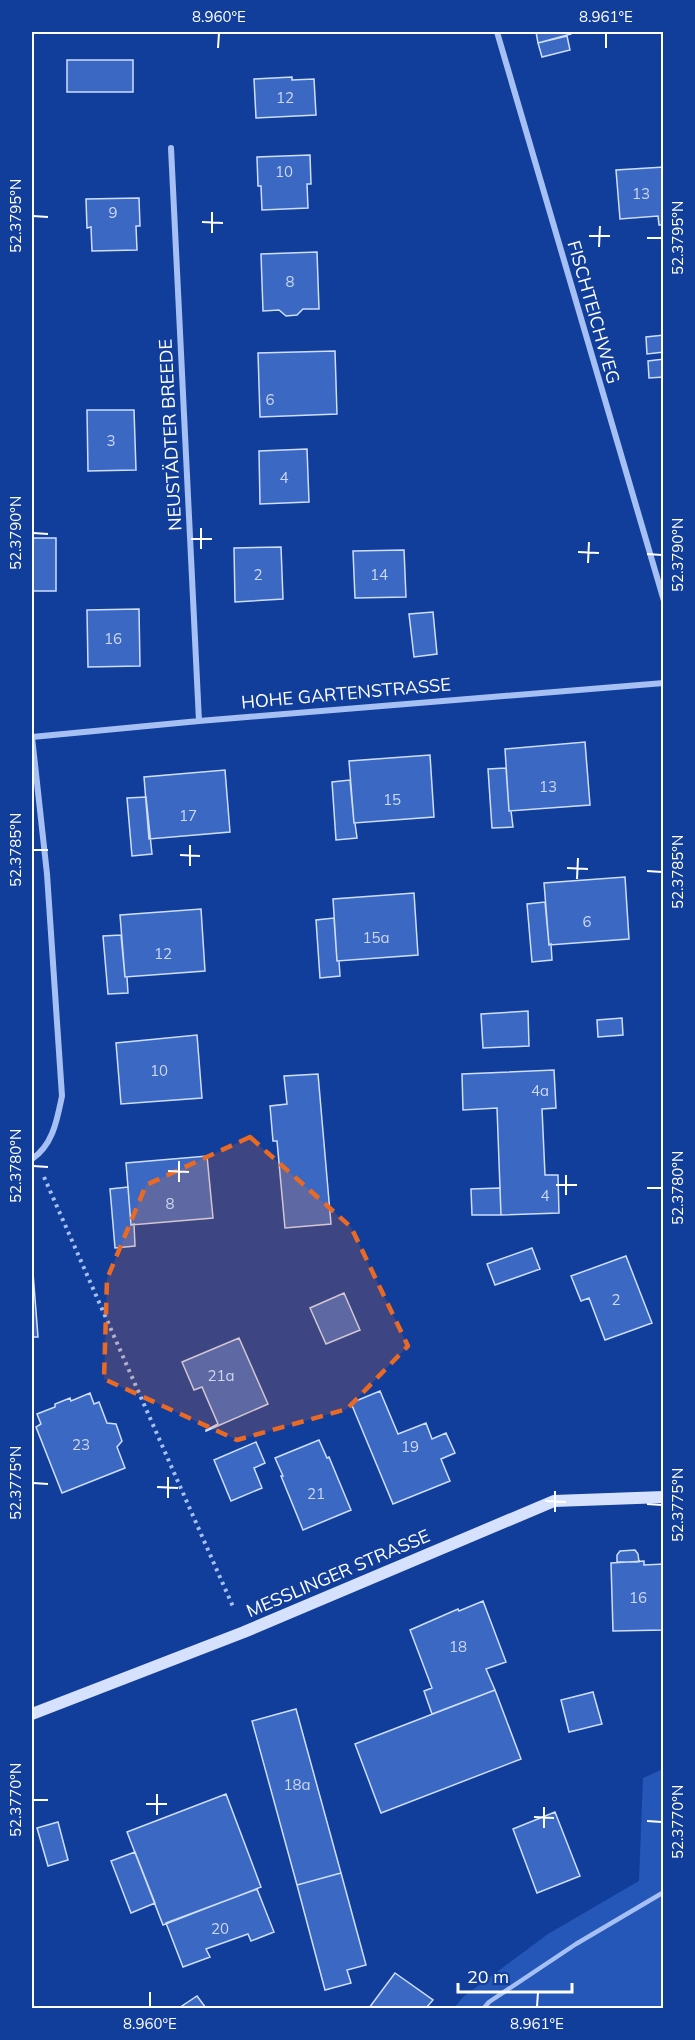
<svg xmlns="http://www.w3.org/2000/svg" width="695" height="2040" font-family="Mulish,sans-serif">
	<rect width="100%" height="100%" fill="#123e9b"/>
	<path fill="#2557b9" d="M663 1769V2008H454L463 1997 548 1934 639 1881 643 1778Z"/>
	<path fill="#3b68c2" stroke="#cedefd" stroke-width="1.5" d="M536 32H571V34L538 43Z
		M567 36 570 50 542 57 538 43Z
		M67 60H133V92H67Z
		M292 77V80L314 79 316 115 256 118 254 79Z
		M310 155 311 184H307L308 208 262 210 261 186H258L257 157Z
		M664 167V225H659L658 216 620 219 616 170Z
		M139 198 140 226H136L137 250 92 251 91 227 87 228 86 199Z
		M317 252 319 309H303L297 315 286 316 279 310 263 311 261 254Z
		M664 335V352L647 354 646 337Z
		M335 351 337 414 260 417 258 353Z
		M664 359V377L649 378 648 361Z
		M87 410H134L136 470 88 471Z
		M307 449 309 502 260 504 259 451Z
		M32 538H56V591H32Z
		M281 547 283 599 235 602 234 548Z
		M404 550 406 597 355 598 353 551Z
		M139 609 140 666 88 667 87 610Z
		M433 612 437 654 414 657 409 614Z
		M585 742 590 805 509 811 505 749Z
		M430 755 434 817 354 823 349 761Z
		M506 768 509 811H511L513 827 492 828 488 769Z
		M225 770 230 832 149 839 144 777Z
		M350 780 354 823H355L357 838 336 840 332 782Z
		M146 797 152 854 132 856 127 798Z
		M625 877 629 939 549 945 544 883Z
		M414 893 418 955 337 961 333 899Z
		M545 902 549 945 551 944 552 960 532 962 527 904Z
		M201 909 205 971 125 977 120 915Z
		M334 918 337 961H339L340 976 320 978 316 920Z
		M121 935 125 977H127L128 993 108 994 103 936Z
		M528 1011 529 1046 483 1048 481 1014Z
		M622 1018 623 1035 598 1037 597 1020Z
		M197 1035 202 1098 121 1104 116 1043Z
		M554 1070 556 1108 542 1109 545 1175H558L559 1213 501 1215 497 1108 463 1110 462 1074Z
		M318 1074 331 1224 285 1228 277 1141H273L270 1106 287 1104 284 1076Z
		M207 1156 213 1218 131 1225 126 1163Z
		M128 1187 131 1225 134 1224 135 1246 115 1248 110 1189Z
		M500 1188 501 1215H472L471 1189Z
		M532 1248 540 1269 495 1285 487 1264Z
		M626 1256 652 1323 605 1340 589 1298 581 1301 571 1276Z
		M32 1260 38 1337H32Z
		M344 1293 360 1330 326 1344 310 1308Z
		M239 1338 268 1404 206 1431V1430L218 1424 202 1387 194 1390 182 1362Z
		M380 1391 398 1434 426 1423 432 1439 446 1433 455 1453 441 1459 450 1481 393 1504 351 1403Z
		M90 1393 94 1404 99 1402 107 1423 116 1424 122 1441 117 1447 125 1468 62 1493 36 1427 41 1424 37 1414 55 1407V1404L70 1398 71 1401Z
		M319 1440 327 1458 329 1457 351 1510 303 1530 281 1476H283L275 1458Z
		M256 1442 265 1463 254 1468 262 1488 231 1501 214 1460Z
		M635 1550 638 1554 639 1562H617V1555L620 1551Z
		M644 1561V1565L664 1564V1630L613 1631 611 1563Z
		M483 1601 506 1662 486 1669 495 1690 432 1714 424 1691 432 1688 410 1630 458 1609 459 1611Z
		M495 1690 521 1759 381 1813 355 1744Z
		M593 1692 602 1724 569 1732 561 1700Z
		M296 1709 341 1873 297 1885 252 1721Z
		M226 1794 261 1887 163 1925 127 1832Z
		M555 1812 580 1876 537 1893 513 1829Z
		M58 1822 68 1860 48 1866 37 1828Z
		M135 1852 155 1903 131 1913 111 1861Z
		M341 1873 366 1965 347 1970 351 1983 325 1990 297 1885Z
		M257 1889 274 1932 251 1941 248 1934 206 1949 210 1957 183 1967 166 1923Z
		M395 1973 433 2000 426 2008H369Z
		M197 1996 206 2008H179Z"/>
	<g fill="none" stroke-linecap="round" stroke-linejoin="round">
		<path stroke="#a6c0f4" stroke-width="4" stroke-dasharray="3 4.5" stroke-linecap="butt" d="M44 1177 234 1609"/>
		<path stroke="#a6c0f4" stroke-width="4.5" d="M484 2008 489 2002 576 1944 664 1892"/>
		<path stroke="#a6c0f4" stroke-width="6" d="M497 32 664 601
			M171 148 199 721
			M32 737 199 721 664 683
			M32 1159C53 1145 57 1120 62 1096L47 874 32 737"/>
		<path stroke="#d6e2fd" stroke-width="12" d="M32 1714 244 1632 554 1501 664 1497"/>
	</g>
	<path fill="#ea6a24" fill-opacity="0.2" stroke="#ea6a24" stroke-width="4.5" stroke-dasharray="12 8" stroke-linejoin="round" d="M250 1137 351 1227 408 1346 347 1409 237 1440 104 1379 107 1279 146 1185Z"/>
	<path fill="none" stroke="#fff" stroke-width="2" d="M218 48 219 33M606 48V33M33 216 48 217M202 222 223 223M212 233V212M589 236H610M647 238H662M599 247 600 226M33 533 48 534M191 539H212M201 549V528M578 552 599 553M647 554 662 555M588 563 589 542M33 850H48M180 855 200 856M190 866V845M567 868 588 869M647 871 662 872M577 879 578 858M33 1166 48 1167M168 1171 189 1172M179 1182V1161M556 1185H577M647 1188H662M566 1195V1175M33 1483 48 1484M157 1487 178 1488M168 1498V1477M545 1501 566 1502M647 1504 662 1505M555 1512V1491M33 1800H48M146 1804H167M157 1815V1794M534 1817 554 1818M647 1821 662 1822M544 1828V1807M150 2007V1992M537 2007 538 1992"/>
	<g text-anchor="middle" dominant-baseline="central" stroke-width="6" stroke-linejoin="round" paint-order="stroke">
		<g font-size="15" fill="#ced9f0">
			<text x="285" y="97">12</text>
			<text x="284" y="171">10</text>
			<text x="641" y="193">13</text>
			<text x="113" y="212">9</text>
			<text x="290" y="281">8</text>
			<text x="270" y="399">6</text>
			<text x="111" y="440">3</text>
			<text x="284" y="477">4</text>
			<text x="258" y="574">2</text>
			<text x="379" y="574">14</text>
			<text x="113" y="638">16</text>
			<text x="548" y="786">13</text>
			<text x="392" y="799">15</text>
			<text x="188" y="815">17</text>
			<text x="587" y="921">6</text>
			<text x="376" y="937">15a</text>
			<text x="163" y="953">12</text>
			<text x="159" y="1070">10</text>
			<text x="540" y="1090">4a</text>
			<text x="545" y="1195">4</text>
			<text x="170" y="1203">8</text>
			<text x="616" y="1299">2</text>
			<text x="221" y="1375">21a</text>
			<text x="81" y="1444">23</text>
			<text x="410" y="1446">19</text>
			<text x="316" y="1493">21</text>
			<text x="638" y="1597">16</text>
			<text x="458" y="1646">18</text>
			<text x="297" y="1784">18a</text>
			<text x="220" y="1928">20</text>
		</g>
		<g font-size="18" fill="#fff" stroke="#123e9b">
			<text transform="translate(594 312) rotate(74)">FISCHTEICHWEG</text>
			<text transform="translate(170 435) rotate(-93)">NEUSTÄDTER BREEDE</text>
			<text transform="translate(346 693) rotate(-5)">HOHE GARTENSTRASSE</text>
			<text transform="translate(338 1573) rotate(-23)">MESSLINGER STRASSE</text>
		</g>
	</g>
	<rect width="695" height="2040" fill="none" stroke="#123e9b" stroke-width="66"/>
	<path d="M458 1983v9h114v-9" fill="none" stroke="#ffffff" stroke-width="3"/>
	<text x="467" y="1983" font-size="18" fill="#ffffff" stroke="#123e9b" stroke-width="4.5" paint-order="stroke">20 m</text>
	<rect x="33" y="33" width="629" height="1974" fill="none" stroke="#fff" stroke-width="2"/>
	<g font-size="15" text-anchor="middle" fill="#fff">
		<text x="219" y="22">8.960°E</text>
		<text x="606" y="22">8.961°E</text>
		<text transform="translate(16 216) rotate(-90)" y="5">52.3795°N</text>
		<text transform="translate(678 238) rotate(-90)" y="5">52.3795°N</text>
		<text transform="translate(16 533) rotate(-90)" y="5">52.3790°N</text>
		<text transform="translate(678 555) rotate(-90)" y="5">52.3790°N</text>
		<text transform="translate(16 850) rotate(-90)" y="5">52.3785°N</text>
		<text transform="translate(678 872) rotate(-90)" y="5">52.3785°N</text>
		<text transform="translate(16 1166) rotate(-90)" y="5">52.3780°N</text>
		<text transform="translate(678 1188) rotate(-90)" y="5">52.3780°N</text>
		<text transform="translate(16 1483) rotate(-90)" y="5">52.3775°N</text>
		<text transform="translate(678 1505) rotate(-90)" y="5">52.3775°N</text>
		<text transform="translate(16 1800) rotate(-90)" y="5">52.3770°N</text>
		<text transform="translate(678 1822) rotate(-90)" y="5">52.3770°N</text>
		<text x="150" y="2029">8.960°E</text>
		<text x="537" y="2029">8.961°E</text>
	</g>
</svg>
